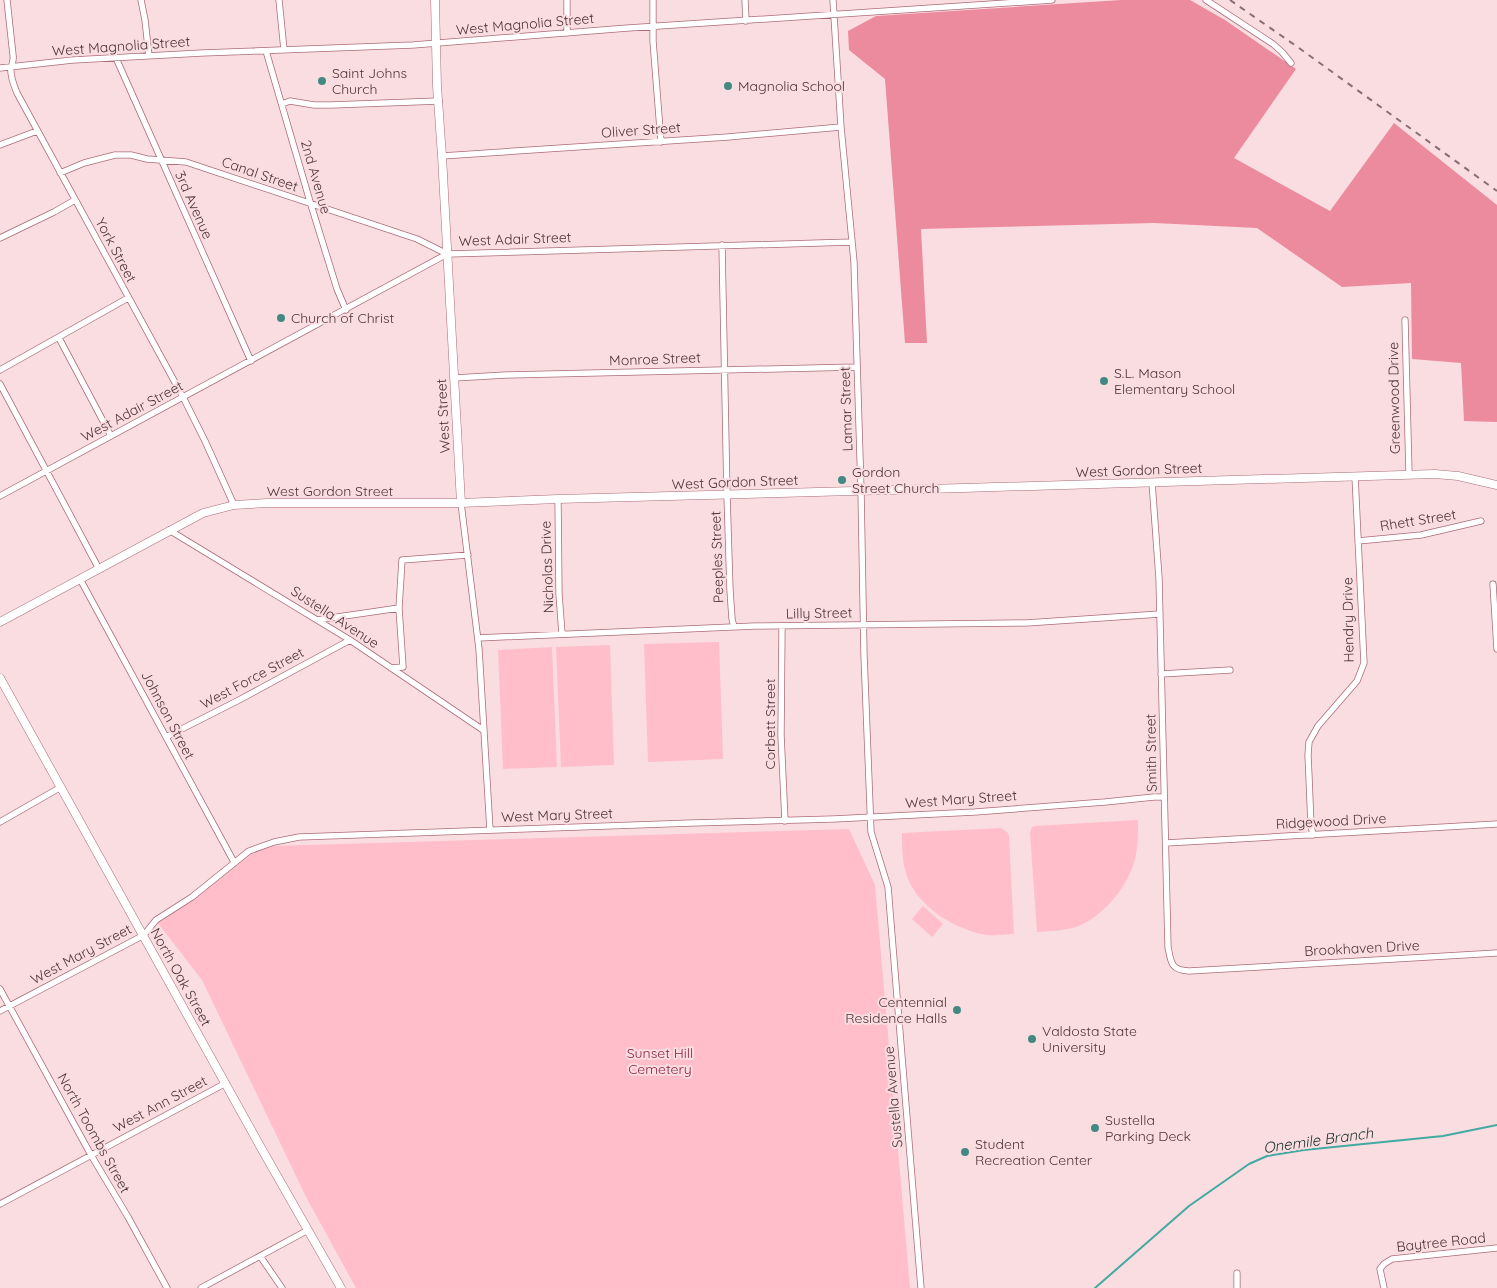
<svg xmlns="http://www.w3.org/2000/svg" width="1497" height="1288" font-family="Quicksand,sans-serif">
	<rect width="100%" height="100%" fill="#fadde1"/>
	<path fill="#ffbec9" d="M719 642 723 759 648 762 644 644Z
		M610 645 614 765 561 767 556 647Z
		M552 647 557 767 503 769 498 650Z
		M1138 820C1138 835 1138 852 1133 866 1124 891 1101 918 1076 927 1063 931 1050 931 1037 932L1030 833 1032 827 1035 826Z
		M1001 828 1008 833 1009 836 1014 934C1005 934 996 936 987 935 956 930 921 909 908 879 902 864 902 848 902 833Z
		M849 829 875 885 910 1288H356L306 1197 202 980 157 922 198 896 251 854 273 846Z
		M923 906 943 924 932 937 912 919Z"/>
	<path fill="#ec8b9e" d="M1121 0H1190L1225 20 1296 69 1234 158 1330 211 1394 123 1497 205V422L1464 421 1461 363 1412 359 1411 283 1342 287 1257 228 1154 223 921 229 927 343H905L885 79 849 50 848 31 876 16Z"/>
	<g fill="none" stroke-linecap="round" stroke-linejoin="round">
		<path stroke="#42aaa2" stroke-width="2" d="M1095 1288 1189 1206 1249 1164 1267 1156 1304 1150 1443 1136 1497 1125"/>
		<defs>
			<path id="street" d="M7 0 13 55C14 60 12 64 11 68 10 77 14 85 17 93L183 397 205 441 234 505
				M141 0 145 20 149 56
				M279 0 284 50
				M653 0V41L661 142
				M745 0 746 21
				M833 0 841 127 854 262 861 491 864 655 871 832 888 887 921 1288
				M1206 0 1273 44 1282 52 1291 63
				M567 33V0
				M266 51 311 205 337 289 346 310
				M116 58 251 361
				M0 68 73 60 202 53 413 45 628 28 1052 0
				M282 104 290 101 314 105H331L439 101
				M0 145 37 131
				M442 156 728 137 841 127
				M60 173 84 163 115 155H131L147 159 186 162 417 239 447 254
				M0 238 54 212 75 200
				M722 245 727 495 730 590 732 619 734 627
				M1405 320 1409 474
				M59 338 111 436
				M0 370 128 298
				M454 378 506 375 856 367
				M0 384 99 569
				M1152 482 1159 578 1168 947C1171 963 1171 970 1189 971L1497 953
				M0 496 447 254 852 242
				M558 499 559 594 562 634
				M461 503 479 649 490 830
				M169 530 350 640 483 730
				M1358 541 1421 535 1481 521
				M80 579 234 862
				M1493 584 1497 649
				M317 620 399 608
				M782 627 781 735 785 821
				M478 638 755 626 1026 623 1160 614
				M391 668 403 667 399 608 402 560 468 555
				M1161 674 1230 670
				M166 737 239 700 350 640
				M0 822 61 787
				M1313 835 1311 826 1309 777 1308 755 1309 742 1318 726 1357 681 1364 663 1355 476
				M1166 843 1497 824
				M0 989 91 1155 128 1217 167 1288
				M0 1011 144 935 156 920 192 897 249 851 274 842 299 837 692 823 833 819 975 812 1105 802 1154 797H1164
				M0 1204 226 1083
				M260 1256 282 1288
				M201 1288 308 1230
				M1237 1288V1273
				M1384 1288 1380 1269 1384 1264 1392 1259 1497 1248"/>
			<path id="secondary" d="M435 0 437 86 442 156 461 503
				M0 622 203 513 234 505 268 503H461L558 499 963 488 1435 474 1458 476 1497 485
				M0 678 260 1146 341 1288"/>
		</defs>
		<use href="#street" stroke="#aa6c77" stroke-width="7"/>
		<use href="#secondary" stroke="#aa6c77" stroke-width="9"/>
		<use href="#street" stroke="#fff" stroke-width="5.5"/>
		<use href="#secondary" stroke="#fff" stroke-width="8"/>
		<path stroke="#896e72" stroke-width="2" stroke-dasharray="6 6" stroke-linecap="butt" d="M1230 0 1299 48 1497 191"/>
	</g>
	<g fill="#438983" stroke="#fadde1" stroke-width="2">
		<circle cx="322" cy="81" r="5"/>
		<circle cx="728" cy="86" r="5"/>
		<circle cx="281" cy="318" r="5"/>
		<circle cx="1104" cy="381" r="5"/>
		<circle cx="842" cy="480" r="5"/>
		<circle cx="957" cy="1010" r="5"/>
		<circle cx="1032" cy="1039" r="5"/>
		<circle cx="1095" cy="1128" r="5"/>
		<circle cx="965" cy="1152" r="5"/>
	</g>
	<g text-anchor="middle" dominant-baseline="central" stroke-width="4" stroke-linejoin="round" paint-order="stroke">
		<g font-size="14" fill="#4e3338" stroke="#fadde1">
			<text transform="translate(525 24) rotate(-5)">West Magnolia Street</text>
			<text transform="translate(121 46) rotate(-4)">West Magnolia Street</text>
			<text transform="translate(641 130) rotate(-4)">Oliver Street</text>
			<text transform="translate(260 174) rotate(19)">Canal Street</text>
			<text transform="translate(316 177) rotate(74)">2nd Avenue</text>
			<text transform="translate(194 205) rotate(66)">3rd Avenue</text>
			<text transform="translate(515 239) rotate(-2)">West Adair Street</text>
			<text transform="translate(116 250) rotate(62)">York Street</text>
			<text transform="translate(655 359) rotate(-2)">Monroe Street</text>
			<text transform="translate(1394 398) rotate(-91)">Greenwood Drive</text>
			<text transform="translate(846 409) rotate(-92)">Lamar Street</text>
			<text transform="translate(132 411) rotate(-28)">West Adair Street</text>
			<text transform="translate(443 416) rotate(-93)">West Street</text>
			<text transform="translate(1139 470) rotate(-2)">West Gordon Street</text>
			<text transform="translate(735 482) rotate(-2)">West Gordon Street</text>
			<text x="330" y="491">West Gordon Street</text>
			<text transform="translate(1418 520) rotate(-9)">Rhett Street</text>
			<text transform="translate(717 557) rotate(-92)">Peeples Street</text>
			<text transform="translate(547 567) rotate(-92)">Nicholas Drive</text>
			<text transform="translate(819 613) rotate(-1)">Lilly Street</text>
			<text transform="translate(335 617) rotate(33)">Sustella Avenue</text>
			<text transform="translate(1348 620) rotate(-91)">Hendry Drive</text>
			<text transform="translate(252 678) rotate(-28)">West Force Street</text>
			<text transform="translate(168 715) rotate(62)">Johnson Street</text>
			<text transform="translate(770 724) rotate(-90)">Corbett Street</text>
			<text transform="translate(1151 753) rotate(-91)">Smith Street</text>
			<text transform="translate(961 799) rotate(-4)">West Mary Street</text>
			<text transform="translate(557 815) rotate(-2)">West Mary Street</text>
			<text transform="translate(1331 821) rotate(-3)">Ridgewood Drive</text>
			<text transform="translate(1362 948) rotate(-3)">Brookhaven Drive</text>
			<text transform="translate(81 954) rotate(-28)">West Mary Street</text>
			<text transform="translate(181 977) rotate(61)">North Oak Street</text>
			<text transform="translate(893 1097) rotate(-95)">Sustella Avenue</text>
			<text transform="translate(160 1104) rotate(-28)">West Ann Street</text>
			<text transform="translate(94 1133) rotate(61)">North Toombs Street</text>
			<text transform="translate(1441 1242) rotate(-6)">Baytree Road</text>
		</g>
		<g font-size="14" fill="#4e3338" stroke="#fadde1" text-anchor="start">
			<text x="332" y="73">Saint Johns<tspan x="332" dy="16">Church</tspan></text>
			<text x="738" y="86">Magnolia School</text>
			<text x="291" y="318">Church of Christ</text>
			<text x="1114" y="373">S.L. Mason<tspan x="1114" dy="16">Elementary School</tspan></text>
			<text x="852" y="472">Gordon<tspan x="852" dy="16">Street Church</tspan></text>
			<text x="947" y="1002" text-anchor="end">Centennial<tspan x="947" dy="16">Residence Halls</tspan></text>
			<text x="1042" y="1031">Valdosta State<tspan x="1042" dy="16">University</tspan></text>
			<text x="1105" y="1120">Sustella<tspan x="1105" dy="16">Parking Deck</tspan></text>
			<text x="975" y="1144">Student<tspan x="975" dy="16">Recreation Center</tspan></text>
		</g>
		<g font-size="14" fill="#912043" stroke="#fadde1">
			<text x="660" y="1053">Sunset Hill<tspan x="660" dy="16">Cemetery</tspan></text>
		</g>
		<g font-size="15" font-style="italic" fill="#1b3330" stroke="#fadde1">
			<text transform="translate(1318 1140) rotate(-8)">Onemile Branch</text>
		</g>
	</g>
</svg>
